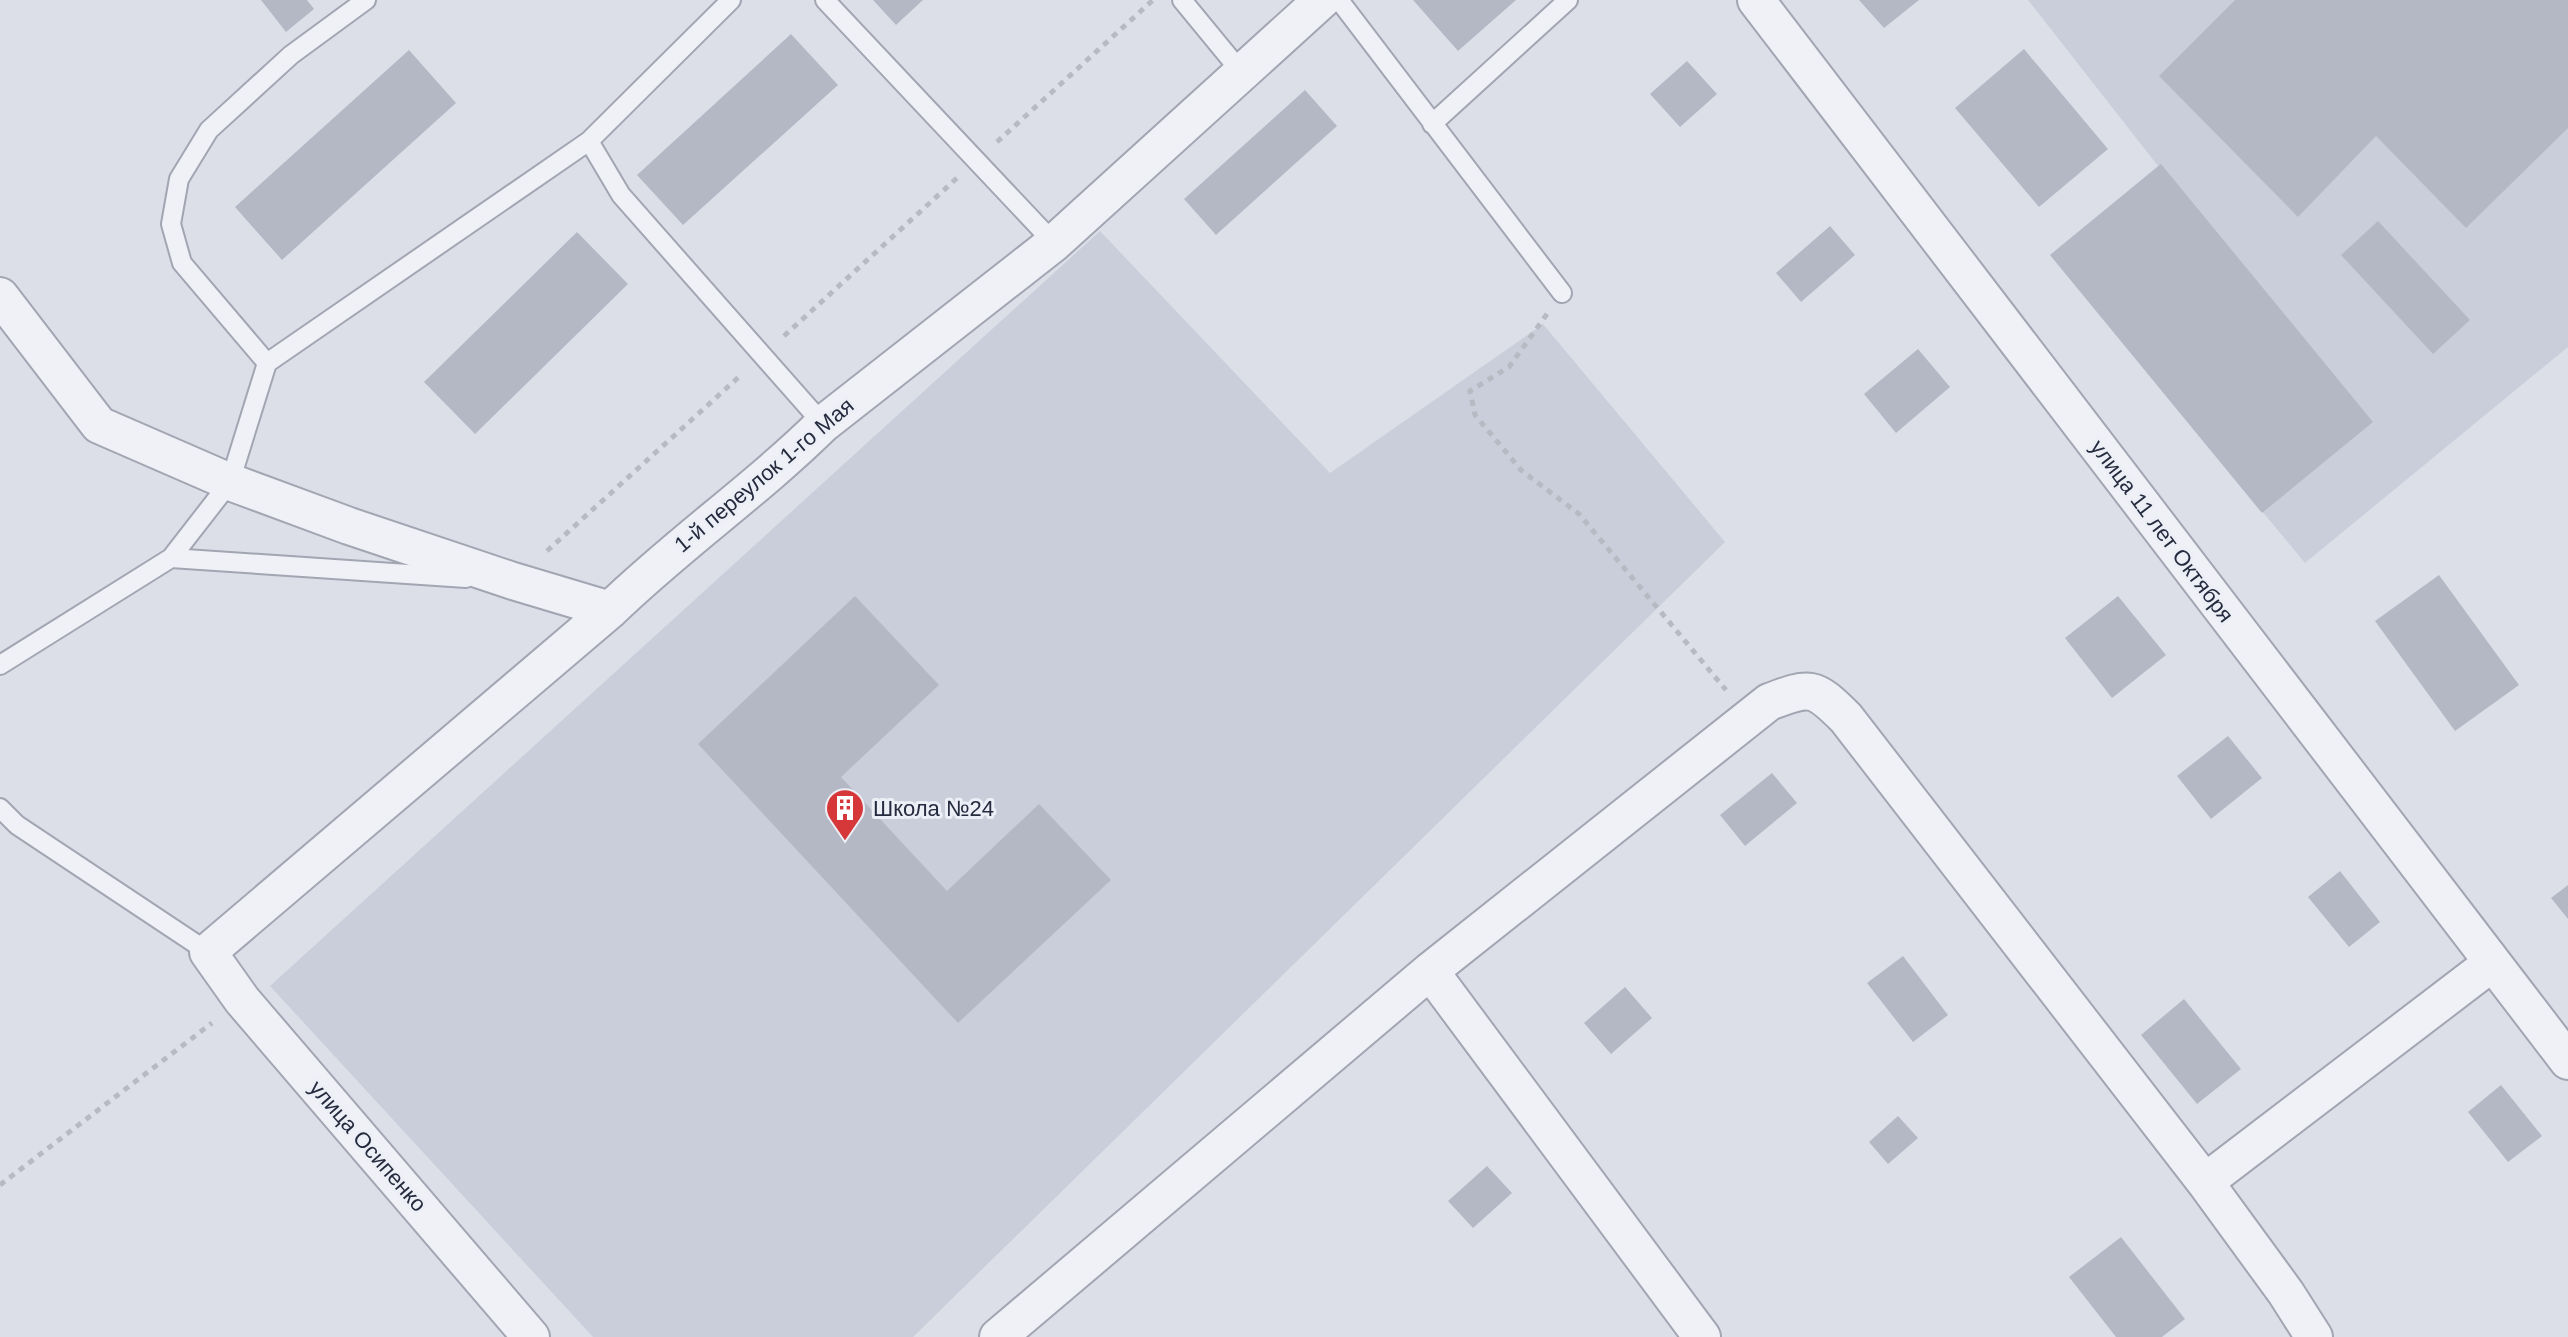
<svg xmlns="http://www.w3.org/2000/svg" width="2568" height="1337" font-family="Helvetica,sans-serif">
	<rect width="100%" height="100%" fill="#dddfe8"/>
	<path fill="#caceda" d="M2028 0H2568V347L2305 563 2050 255 2158 166Z
		M1100 231 1330 473 1543 324 1725 542 913 1337H593L270 986Z"/>
	<path fill="#b4b8c5" d="M261 0H307L314 9 286 32Z
		M873 0H923L896 25Z
		M1413 0H1516L1458 51Z
		M1859 0H1919L1884 28Z
		M2235 0H2568V128L2466 228 2376 136 2298 217 2159 76Z
		M791 34 838 85 683 225 637 175Z
		M2024 49 2108 149 2039 207 1955 108Z
		M409 50 456 103 282 260 235 207Z
		M1687 61 1717 94 1680 127 1650 94Z
		M1305 90 1337 126 1216 235 1184 199Z
		M2161 164 2373 422 2262 513 2050 255Z
		M2378 221 2470 320 2433 354 2341 255Z
		M1830 226 1855 255 1801 302 1776 273Z
		M577 232 628 284 475 434 424 382Z
		M1918 349 1950 387 1896 433 1864 394Z
		M2439 575 2519 685 2455 731 2375 621Z
		M855 596 939 685 841 777 947 891 1039 804 1111 880 958 1023 698 744Z
		M2118 596 2166 655 2112 698 2065 638Z
		M2228 736 2262 778 2211 819 2177 776Z
		M1772 773 1797 803 1745 846 1720 815Z
		M2340 871 2380 922 2349 947 2308 897Z
		M2568 885V919L2551 898Z
		M1903 956 1948 1015 1913 1042 1867 983Z
		M1625 987 1652 1018 1611 1054 1584 1023Z
		M2184 999 2241 1069 2197 1104 2141 1035Z
		M2501 1085 2542 1136 2508 1162 2468 1112Z
		M1898 1116 1918 1138 1888 1164 1869 1142Z
		M1487 1166 1512 1193 1473 1228 1448 1201Z
		M2121 1237 2185 1319 2162 1337H2116L2069 1277Z"/>
	<g fill="none" stroke-linecap="round" stroke-linejoin="round">
		<defs>
			<path id="service" d="M825 0 1054 243
				M1182 0 1242 73
				M1339 0 1562 293
				M1432 124 1568 0
				M589 141 621 195 823 424
				M267 363 182 263 171 224 179 179 209 130 291 55 366 0
				M171 558 230 482 267 363 589 141 731 0
				M0 665 171 558 466 578
				M0 808 17 825 208 952"/>
			<path id="minor" d="M1756 0 2568 1061
				M0 296 99 425 230 482 349 526 513 581 610 610
				M1430 971 1702 1337
				M2205 1182 2492 963
				M531 1337 242 1000 208 952 610 610C678 544 756 490 823 424L1054 243 1322 0
				M998 1337 1430 971 1769 702C1811 686 1814 686 1846 718L2205 1182 2286 1293 2314 1337"/>
		</defs>
		<use href="#service" stroke="#a2a5b2" stroke-width="22"/>
		<use href="#minor" stroke="#a2a5b2" stroke-width="40"/>
		<path stroke="#b7bac3" stroke-width="5" stroke-dasharray="6 6" stroke-linecap="butt" d="M997 142 1153 0
			M1547 314 1509 367 1470 391 1475 415 1521 470 1579 514 1726 690
			M784 336 957 178
			M547 551 741 375
			M0 1185 212 1023"/>
		<use href="#service" stroke="#f0f1f6" stroke-width="18"/>
		<use href="#minor" stroke="#f0f1f6" stroke-width="36"/>
	</g>
	<defs>
		<symbol id="building-pin" viewBox="-11 -11 22 30"><path d="M0 17L-7.5 6A9.5 9.5 0 1 1 7.5 6Z" fill="#d6383a" stroke="#eceff5"/><path d="M-4-6H4V6H1V3H-1V6H-4ZM-2.5-4.3h1.7v1.8h-1.7ZM.8-4.3h1.7v1.8H.8ZM-2.5-1h1.7V.8h-1.7ZM.8-1h1.7V.8H.8Z" fill="#fff"/></symbol>
	</defs>
	<g fill-rule="evenodd">
		<use href="#building-pin" x="823" y="786" width="44" height="60"/>
	</g>
	<g text-anchor="middle" dominant-baseline="central" stroke-width="6" stroke-linejoin="round" paint-order="stroke">
		<g font-size="22" fill="#252b3f" stroke="#eceff5">
			<text transform="translate(764 475) rotate(-40)">1-й переулок 1-го Мая</text>
			<text transform="translate(2162 531) rotate(53)">улица 11 лет Октября</text>
			<text transform="translate(368 1146) rotate(49)">улица Осипенко</text>
		</g>
		<g font-size="22" fill="#252b3f" stroke="#eceff5" text-anchor="start">
			<text x="873" y="808">Школа №24</text>
		</g>
	</g>
</svg>
